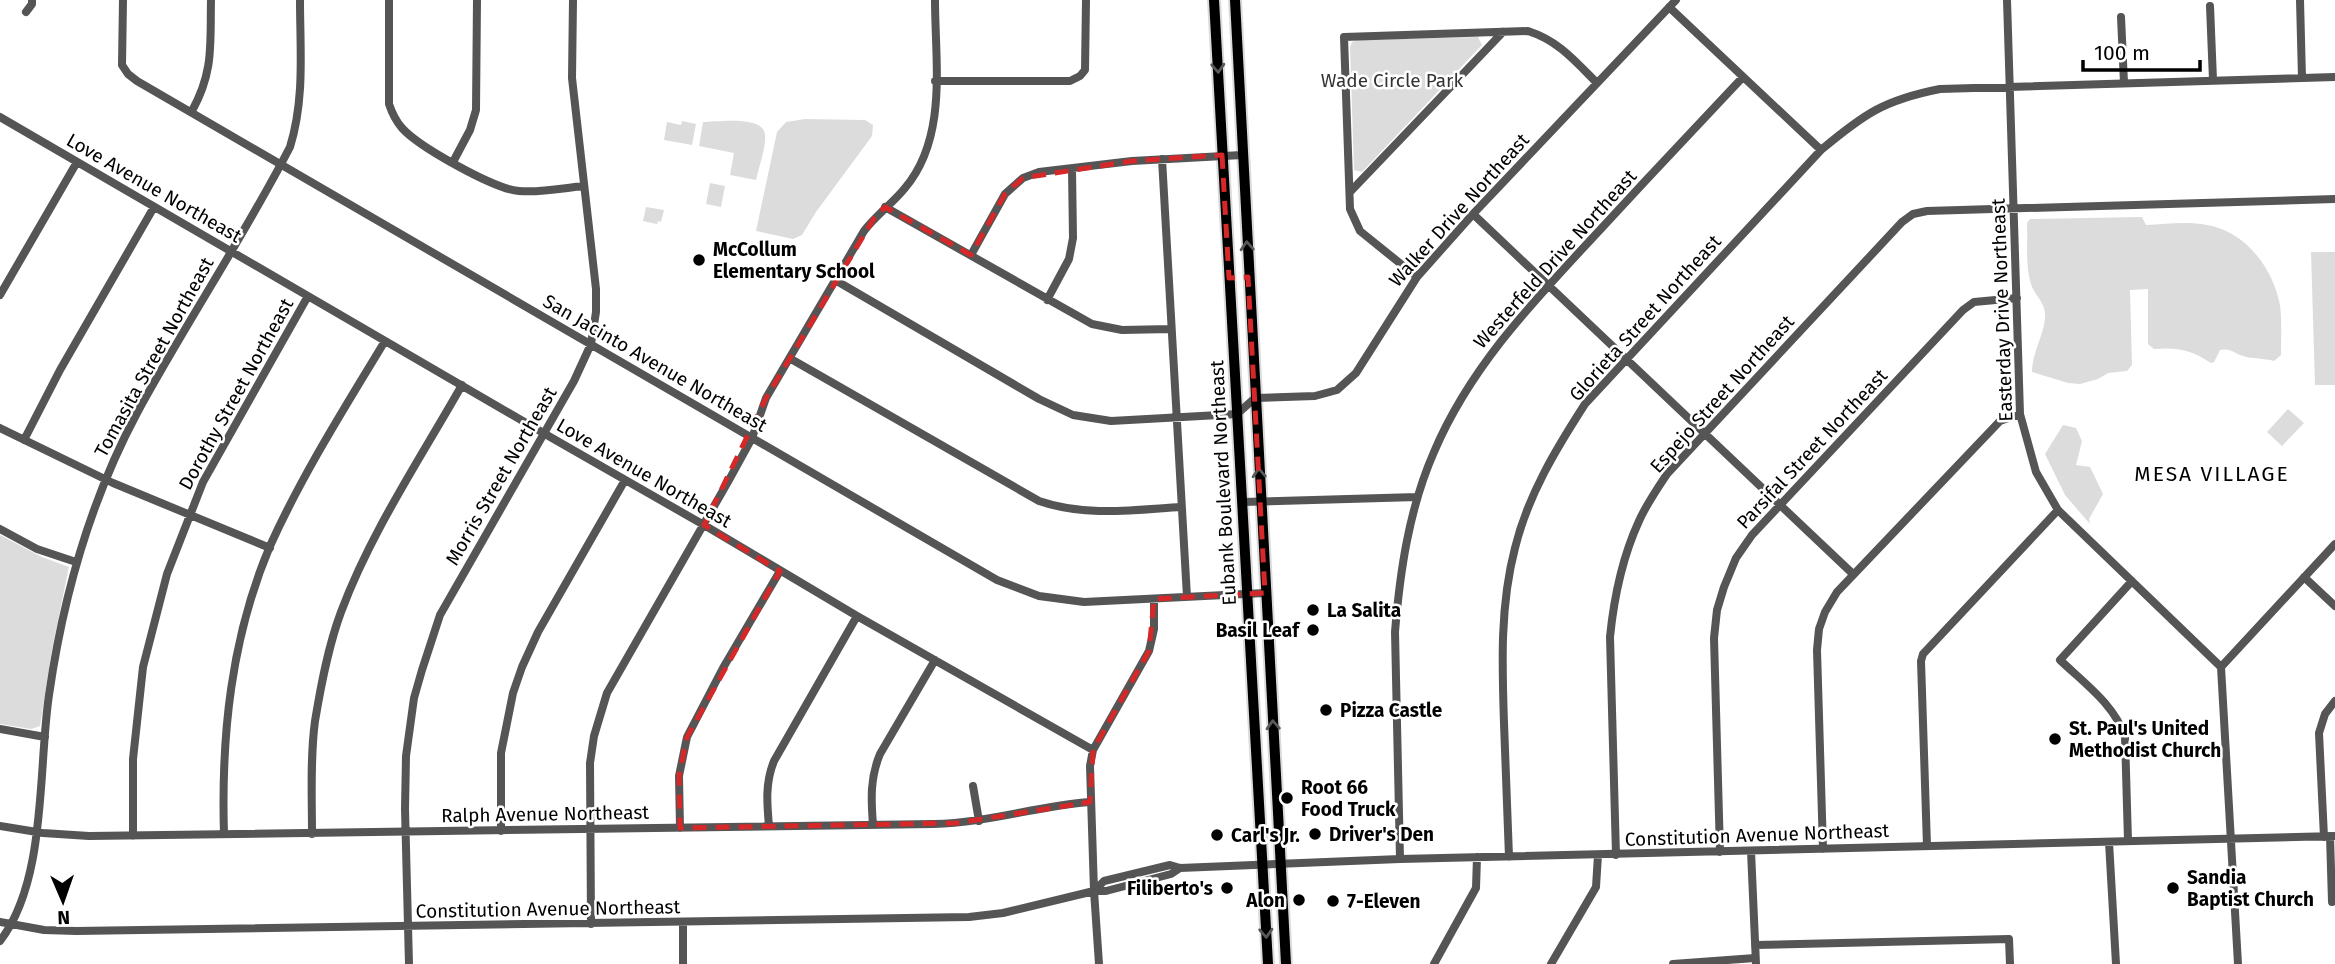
<svg xmlns="http://www.w3.org/2000/svg" width="2335" height="964" font-family="'Fira Sans',sans-serif">
	<rect width="100%" height="100%" fill="#fff"/>
	<path fill="#dcdcdc" d="M1478 37 1482 45 1362 172 1354 170 1350 47 1352 42 1358 40Z
		M805 119 865 120 873 125 872 136 816 212 802 235 793 239 756 231 777 132 786 122Z
		M682 121 696 124 692 145 664 140 667 122 681 125Z
		M703 122C717 122 764 115 765 135 766 149 759 166 756 180L730 175 734 153 699 146Z
		M710 183 725 186 721 207 706 204Z
		M646 207 664 210 661 222 658 221 657 224 643 221Z
		M2142 217 2146 225C2166 224 2187 221 2207 225 2245 231 2273 268 2280 305 2282 321 2281 339 2281 355L2274 361C2264 358 2252 359 2243 356 2233 353 2232 348 2220 350L2214 362 2211 363C2192 350 2177 347 2154 349L2148 344V289L2130 290 2132 365 2127 371 2108 373 2098 379 2080 384 2068 383 2032 372C2032 353 2043 337 2045 319 2047 303 2035 297 2031 284 2025 266 2028 241 2027 223L2030 219Z
		M2311 252H2335V385H2315Z
		M2288 409 2304 423 2282 446 2267 432Z
		M2063 425 2076 428 2082 441 2076 465 2090 467 2103 494 2089 519 2090 524 2065 495 2045 454Z
		M0 535 42 557 69 567 52 649 40 726 31 729 0 724Z"/>
	<g fill="none" stroke-linecap="round" stroke-linejoin="round">
		<defs>
			<path id="major" d="M1214 0 1268 964
				M1235 0 1286 964"/>
		</defs>
		<use href="#major" stroke="#dbdbdb" stroke-width="14"/>
		<path stroke="#555" stroke-width="8" d="M123 0 122 65 128 74 137 81 997 580 1039 596 1084 602 1265 593
			M389 0V104C392 113 395 120 402 128 419 147 494 189 519 191 541 193 563 188 584 186
			M2007 0 2020 414 2036 472 2058 510 2221 667
			M2300 0 2302 78
			M2210 6 2213 80
			M1669 7 1821 150
			M26 12 32 4V0
			M2121 17 2124 83
			M935 81H1070L1080 76 1085 70 1086 0
			M192 111C214 71 210 45 211 0
			M0 117 552 438 704 525 857 616 1093 750
			M1162 159 1187 597
			M453 162 470 130 476 110 477 0
			M1350 192 1503 32
			M885 207 1092 324 1122 330 1171 329
			M1473 214 1853 574
			M971 255 1005 194 1023 178 1039 172 1132 161 1242 155
			M1417 277 1360 231 1350 209 1344 37 1528 31C1559 41 1575 61 1597 83
			M835 280 1039 399 1073 415 1111 421 1237 414 1255 398 1315 396 1337 390 1356 373 1417 277 1473 214 1676 0
			M0 295 77 162
			M1047 300 1069 259 1073 238 1072 169
			M791 359 1039 501C1086 517 1133 510 1181 507
			M0 428 113 483 270 548
			M24 440 60 370 154 207
			M1242 502 1417 497
			M0 529 37 549 76 562
			M2304 577 2335 606
			M2221 667 2238 964
			M2221 667 2335 544
			M0 729 45 737
			M973 786 979 821
			M873 825C871 799 870 778 880 754L935 660
			M0 826 43 833 89 836 934 824C987 823 1037 806 1090 802
			M769 826C767 804 765 783 774 761L857 616
			M680 828 679 776 687 737 723 668 780 571
			M501 831V753L513 693 522 667 538 632 625 480
			M224 834C221 736 231 638 270 546 302 475 345 407 385 341
			M312 834C312 797 310 758 315 721 321 685 328 647 341 612 371 532 420 459 462 385
			M133 836V759L143 667 167 574 203 482 308 296
			M2330 836 2332 902
			M2324 837 2319 733 2325 714 2335 701
			M2128 841 2125 737C2115 705 2084 683 2060 660L2132 581
			M2109 842 2116 964
			M1927 846 1921 661 1923 654 2058 510
			M1823 849 1817 650 1819 629 1825 612 1837 592 2000 421 2020 414
			M1751 851 1756 964
			M1720 852 1714 638 1717 610 1724 587 1736 558 1752 535 1963 310 1974 302 2017 298
			M1616 855 1610 637C1614 597 1622 558 1639 521 1646 505 1657 489 1667 474L1902 222 1913 214 1927 211 2335 199
			M1509 857C1507 812 1506 768 1504 723 1502 664 1500 605 1515 548 1528 495 1556 449 1585 404L1821 150C1864 114 1884 100 1940 89L2335 77
			M1400 859 1395 632C1400 571 1409 509 1434 452 1471 365 1535 300 1598 232 1646 180 1694 129 1743 77
			M1094 891 1104 881 1170 865 1180 868 1400 859 2335 836
			M0 922 44 930 76 931 969 917 1003 913 1094 891H1106L1171 874 1180 868
			M683 922V964
			M591 924 590 763 594 736 607 693 729 480 752 438 766 398 864 231C876 215 892 204 905 188 948 137 935 62 935 0
			M0 941C47 881 38 768 49 695 63 597 90 501 137 413 186 323 243 238 290 147 305 99 300 49 300 0
			M1755 945 2009 939 2010 964
			M409 964 405 809 406 756 414 698 422 670 440 615 574 381 591 344 596 312V289L572 78 573 0
			M1099 964 1094 891 1090 766 1093 750 1149 651 1154 629V599
			M1434 964 1476 888 1477 857
			M1551 964 1596 887 1598 855
			M1673 964 1755 958"/>
		<use href="#major" stroke="#000" stroke-width="10"/>
	</g>
	<defs><path id="oneway-chevron" d="M-2-3.5L2.5 0L-2 3.5" fill="none" stroke-width="1.6" stroke-linecap="round" stroke-linejoin="round" transform="scale(1.75)"/></defs>
	<g stroke="#595959">
		<use href="#oneway-chevron" transform="translate(1218 68) rotate(87)"/>
		<use href="#oneway-chevron" transform="translate(1247 246) rotate(-93)"/>
		<use href="#oneway-chevron" transform="translate(1259 473) rotate(-93)"/>
		<use href="#oneway-chevron" transform="translate(1273 725) rotate(-93)"/>
		<use href="#oneway-chevron" transform="translate(1266 933) rotate(87)"/>
	</g>
	<path fill="none" stroke="#d62828" stroke-width="5" stroke-dasharray="14 9" stroke-linejoin="round" d="M1222 155 1229 278 1248 277 1265 593 1154 599 1149 651 1093 750 1090 802 957 823 680 828 679 776 687 737 780 571 704 525 766 398 876 215 885 207 971 255 1005 194 1023 178 1132 161Z"/>
	<g fill="#000" stroke="#fff" stroke-width="2.5">
		<circle cx="699" cy="260" r="7"/>
		<circle cx="1313" cy="610" r="7"/>
		<circle cx="1313" cy="630" r="7"/>
		<circle cx="1326" cy="710" r="7"/>
		<circle cx="2055" cy="739" r="7"/>
		<circle cx="1287" cy="798" r="7"/>
		<circle cx="1315" cy="834" r="7"/>
		<circle cx="1217" cy="835" r="7"/>
		<circle cx="1227" cy="888" r="7"/>
		<circle cx="2173" cy="888" r="7"/>
		<circle cx="1299" cy="900" r="7"/>
		<circle cx="1333" cy="901" r="7"/>
	</g>
	<g text-anchor="middle" dominant-baseline="central" stroke-width="5" stroke-linejoin="round" paint-order="stroke">
		<g font-size="19" fill="#333" stroke="#fff">
			<text x="1392" y="80">Wade Circle Park</text>
		</g>
		<g font-size="19" fill="#000" stroke="#fff">
			<text transform="translate(154 188) rotate(30)">Love Avenue Northeast</text>
			<text transform="translate(1459 210) rotate(-48)">Walker Drive Northeast</text>
			<text transform="translate(1555 259) rotate(-48)">Westerfeld Drive Northeast</text>
			<text transform="translate(2002 310) rotate(-92)">Easterday Drive Northeast</text>
			<text transform="translate(1645 318) rotate(-48)">Glorieta Street Northeast</text>
			<text transform="translate(154 357) rotate(-61)">Tomasita Street Northeast</text>
			<text transform="translate(655 363) rotate(30)">San Jacinto Avenue Northeast</text>
			<text transform="translate(236 394) rotate(-61)">Dorothy Street Northeast</text>
			<text transform="translate(1722 394) rotate(-48)">Espejo Street Northeast</text>
			<text transform="translate(1812 449) rotate(-47)">Parsifal Street Northeast</text>
			<text transform="translate(644 473) rotate(30)">Love Avenue Northeast</text>
			<text transform="translate(501 476) rotate(-60)">Morris Street Northeast</text>
			<text transform="translate(1223 483) rotate(-93)">Eubank Boulevard Northeast</text>
			<text transform="translate(545 814) rotate(-1)">Ralph Avenue Northeast</text>
			<text transform="translate(1757 835) rotate(-2)">Constitution Avenue Northeast</text>
			<text transform="translate(548 909) rotate(-1)">Constitution Avenue Northeast</text>
		</g>
		<g font-size="19" font-weight="bold" fill="#000" stroke="#fff" text-anchor="start">
			<text x="713" y="249">McCollum<tspan x="713" dy="22">Elementary School</tspan></text>
			<text x="1327" y="610">La Salita</text>
			<text x="1299" y="630" text-anchor="end">Basil Leaf</text>
			<text x="1340" y="710">Pizza Castle</text>
			<text x="2069" y="728">St. Paul's United<tspan x="2069" dy="22">Methodist Church</tspan></text>
			<text x="1301" y="787">Root 66<tspan x="1301" dy="22">Food Truck</tspan></text>
			<text x="1329" y="834">Driver's Den</text>
			<text x="1231" y="835">Carl's Jr.</text>
			<text x="2187" y="877">Sandia<tspan x="2187" dy="22">Baptist Church</tspan></text>
			<text x="1213" y="888" text-anchor="end">Filiberto's</text>
			<text x="1285" y="900" text-anchor="end">Alon</text>
			<text x="1347" y="901">7-Eleven</text>
		</g>
		<g font-size="21" letter-spacing="2" fill="#000" stroke="#fff">
			<text x="2212" y="474">MESA VILLAGE</text>
		</g>
	</g>
	<g transform="translate(63 901) rotate(178)" stroke="#ffffff" stroke-width="5" paint-order="stroke">
	<path d="M0-5L12 26L0 18L-12 26Z" fill="#000000"/>
	<text y="-10" font-size="19" font-weight="bold" text-anchor="middle" fill="#000000">N</text>
	</g>
	<path d="M2083 60v10h117v-10" fill="none" stroke="#000000" stroke-width="3.5"/>
	<text x="2094" y="60" font-size="21" fill="#000000" stroke="#ffffff" stroke-width="5" paint-order="stroke">100 m</text>
</svg>
